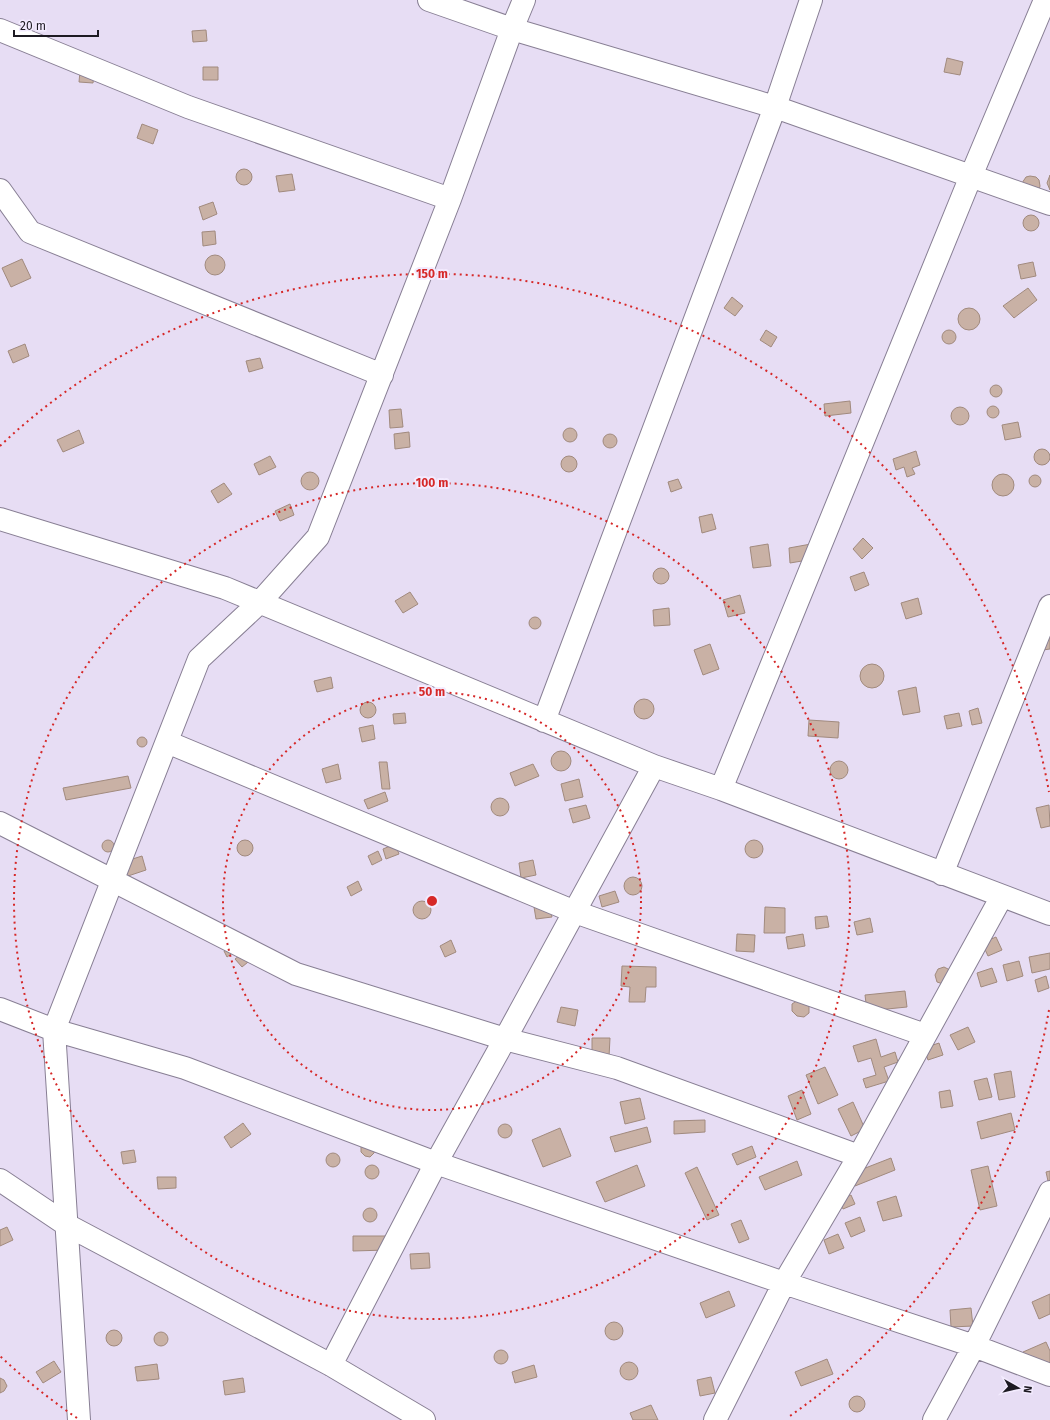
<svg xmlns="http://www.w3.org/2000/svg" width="1050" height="1420" font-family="'Fira Sans',sans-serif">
	<rect width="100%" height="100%" fill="#e7ddf4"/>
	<path fill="#c9b1a5" stroke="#a18a7e" d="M206 30 207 41 193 42 192 31Z
		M947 58 963 62 960 75 944 72Z
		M81 61 96 62 93 83 79 82Z
		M203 67H218V80H203Z
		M142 124 158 130 153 144 137 138Z
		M236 177a8 8 0 1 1 16 0a8 8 0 1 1-16 0Z
		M292 174 295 190 279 192 276 176Z
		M1050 175V190L1047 183Z
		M1030 176 1036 177 1039 180 1040 186 1039 190 1022 183 1026 177Z
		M213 202 217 214 203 220 199 207Z
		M1023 223a8 8 0 1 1 16 0a8 8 0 1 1-16 0Z
		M215 231 216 244 203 246 202 232Z
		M205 265a10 10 0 1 1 20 0a10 10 0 1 1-20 0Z
		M22 259 31 278 11 287 2 268Z
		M1033 262 1036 276 1021 279 1018 265Z
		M1028 288 1037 300 1014 318 1003 306Z
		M732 297 743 306 735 316 724 308Z
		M958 319a11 11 0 1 1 22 0a11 11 0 1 1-22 0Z
		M942 337a7 7 0 1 1 14 0a7 7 0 1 1-14 0Z
		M766 330 777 337 771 347 760 340Z
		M25 344 29 356 13 363 8 351Z
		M260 358 263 368 249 372 246 361Z
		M990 391a6 6 0 1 1 12 0a6 6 0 1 1-12 0Z
		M850 401 851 413 825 416 824 404Z
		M987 412a6 6 0 1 1 12 0a6 6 0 1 1-12 0Z
		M951 416a9 9 0 1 1 18 0a9 9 0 1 1-18 0Z
		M401 409 403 427 390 428 389 410Z
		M1018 422 1021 437 1005 440 1002 425Z
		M563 435a7 7 0 1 1 14 0a7 7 0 1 1-14 0Z
		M79 430 84 443 63 452 57 440Z
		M409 432 410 447 395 449 394 434Z
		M603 441a7 7 0 1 1 14 0a7 7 0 1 1-14 0Z
		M1034 457a8 8 0 1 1 16 0a8 8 0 1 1-16 0Z
		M916 451 920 465 912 468 915 474 907 477 904 467 896 470 893 459Z
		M270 456 276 467 259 475 254 464Z
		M561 464a8 8 0 1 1 16 0a8 8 0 1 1-16 0Z
		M301 481a9 9 0 1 1 18 0a9 9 0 1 1-18 0Z
		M992 485a11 11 0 1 1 22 0a11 11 0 1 1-22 0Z
		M1029 481a6 6 0 1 1 12 0a6 6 0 1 1-12 0Z
		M678 479 682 488 671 492 668 482Z
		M224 483 232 494 218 503 211 491Z
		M290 504 294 515 280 521 275 511Z
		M712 514 716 529 702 533 699 517Z
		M863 538 873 548 862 559 853 549Z
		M768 544 771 566 753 568 750 547Z
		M811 544 814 559 790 563 789 548Z
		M653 576a8 8 0 1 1 16 0a8 8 0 1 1-16 0Z
		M864 572 869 585 855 591 850 577Z
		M410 592 418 604 403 613 395 601Z
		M740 595 745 613 728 617 723 600Z
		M918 598 922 614 906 619 901 603Z
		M669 608 670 625 654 626 653 610Z
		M529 623a6 6 0 1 1 12 0a6 6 0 1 1-12 0Z
		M1050 635V649L1043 650Z
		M710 644 719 669 703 675 694 650Z
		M860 676a12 12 0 1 1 24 0a12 12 0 1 1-24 0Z
		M331 677 333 688 317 692 314 681Z
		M916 687 920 712 903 715 898 691Z
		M634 709a10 10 0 1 1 20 0a10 10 0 1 1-20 0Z
		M360 710a8 8 0 1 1 16 0a8 8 0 1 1-16 0Z
		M978 708 982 723 972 725 969 711Z
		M405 713 406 723 394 724 393 714Z
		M959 713 962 726 947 729 944 716Z
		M809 720 839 722 838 738 808 736Z
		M373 725 375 739 362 742 359 728Z
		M137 742a5 5 0 1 1 10 0a5 5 0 1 1-10 0Z
		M551 761a10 10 0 1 1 20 0a10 10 0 1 1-20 0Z
		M830 770a9 9 0 1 1 18 0a9 9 0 1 1-18 0Z
		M379 762H387L390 789H382Z
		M338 764 341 779 326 783 322 769Z
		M533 764 539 776 515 786 510 773Z
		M128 776 131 788 66 800 63 788Z
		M579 779 583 797 565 801 561 784Z
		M385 792 388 801 368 809 364 800Z
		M491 807a9 9 0 1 1 18 0a9 9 0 1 1-18 0Z
		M586 805 590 818 573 823 569 809Z
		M1049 805 1050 826 1041 828 1036 808Z
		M102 846a6 6 0 1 1 12 0a6 6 0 1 1-12 0Z
		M745 849a9 9 0 1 1 18 0a9 9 0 1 1-18 0Z
		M237 848a8 8 0 1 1 16 0a8 8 0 1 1-16 0Z
		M395 844 399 854 386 859 383 849Z
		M378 851 382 860 372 865 368 856Z
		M142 856 146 870 125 877 120 863Z
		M533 860 536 875 521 878 519 863Z
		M624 886a9 9 0 1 1 18 0a9 9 0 1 1-18 0Z
		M358 881 362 890 351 896 347 887Z
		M615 891 619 902 602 907 599 896Z
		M413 910a9 9 0 1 1 18 0a9 9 0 1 1-18 0Z
		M549 905 552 917 536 919 534 907Z
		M765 907 785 908V933H764Z
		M827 916 829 927 816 929 815 917Z
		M870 918 873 932 857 935 854 922Z
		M737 934 755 935 754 952 736 951Z
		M803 934 805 946 788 949 786 937Z
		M996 937 1002 950 988 956 982 943Z
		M451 940 456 952 445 957 440 946Z
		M233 945 237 950 227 957 224 951Z
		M247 950 253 958 242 967 235 959Z
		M1050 953V969L1032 973 1029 957Z
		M1019 961 1023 976 1007 981 1003 965Z
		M622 966 656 967V987H646L645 1002H629L630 987 621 986Z
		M944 967 950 970 943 984 937 982 935 975 938 969Z
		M992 968 997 982 981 987 977 973Z
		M1046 976 1049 988 1038 992 1035 980Z
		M905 991 907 1007 867 1011 865 995Z
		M798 1000 809 1005V1013L804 1017 797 1016 792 1011V1004Z
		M561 1007 578 1010 575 1026 557 1022Z
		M968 1027 975 1042 958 1050 950 1035Z
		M592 1038H610L609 1057H592Z
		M876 1039 881 1057 895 1052 898 1062 884 1067 889 1081 866 1088 863 1079 876 1075 871 1058 858 1062 853 1046Z
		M939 1043 943 1055 928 1060 924 1048Z
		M825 1067 838 1095 818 1104 806 1075Z
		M1011 1071 1015 1097 999 1100 994 1074Z
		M987 1078 992 1097 979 1100 974 1081Z
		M802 1090 811 1114 797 1120 788 1096Z
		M950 1090 953 1106 941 1108 939 1092Z
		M640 1098 645 1119 625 1124 620 1102Z
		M853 1102 865 1129 851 1136 838 1109Z
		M1011 1113 1015 1130 981 1139 977 1122Z
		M705 1120V1132L674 1134V1121Z
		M243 1123 251 1134 231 1148 224 1137Z
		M498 1131a7 7 0 1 1 14 0a7 7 0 1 1-14 0Z
		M647 1127 651 1142 615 1152 610 1137Z
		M560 1128 571 1156 543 1167 532 1140Z
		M361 1146 375 1150 374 1153 370 1157 365 1156 361 1152Z
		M752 1146 756 1157 737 1165 732 1154Z
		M134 1150 136 1162 123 1164 121 1152Z
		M326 1160a7 7 0 1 1 14 0a7 7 0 1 1-14 0Z
		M891 1158 895 1170 855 1186 850 1174Z
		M797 1161 802 1175 765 1190 759 1177Z
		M365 1172a7 7 0 1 1 14 0a7 7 0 1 1-14 0Z
		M637 1165 645 1186 605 1202 596 1182Z
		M988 1166 997 1206 980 1210 971 1170Z
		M697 1167 719 1215 707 1220 685 1173Z
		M1050 1171V1190L1046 1172Z
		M157 1177H176V1188L158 1189Z
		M851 1195 855 1204 843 1209 839 1200Z
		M896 1196 902 1216 883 1221 877 1202Z
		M363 1215a7 7 0 1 1 14 0a7 7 0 1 1-14 0Z
		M860 1217 865 1231 851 1237 845 1223Z
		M741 1220 749 1239 739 1243 731 1224Z
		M7 1227 13 1240 0 1246V1230Z
		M838 1234 844 1248 829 1254 824 1240Z
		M353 1236H387V1250L353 1251Z
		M429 1253 430 1268 411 1269 410 1254Z
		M729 1291 735 1306 706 1318 700 1303Z
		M1050 1294V1314L1039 1319 1032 1302Z
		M971 1308 973 1326 951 1327 950 1310Z
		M605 1331a9 9 0 1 1 18 0a9 9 0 1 1-18 0Z
		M106 1338a8 8 0 1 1 16 0a8 8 0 1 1-16 0Z
		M154 1339a7 7 0 1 1 14 0a7 7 0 1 1-14 0Z
		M1046 1342 1050 1351V1364L1032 1372 1023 1352Z
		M494 1357a7 7 0 1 1 14 0a7 7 0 1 1-14 0Z
		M827 1359 833 1374 801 1386 795 1372Z
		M54 1361 61 1372 43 1383 36 1372Z
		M620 1371a9 9 0 1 1 18 0a9 9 0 1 1-18 0Z
		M157 1364 159 1379 137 1381 135 1367Z
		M534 1365 537 1377 515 1383 512 1372Z
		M711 1377 715 1393 700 1396 697 1380Z
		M0 1378 4 1380 7 1386 4 1391 0 1393Z
		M243 1378 245 1392 225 1395 223 1381Z
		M849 1404a8 8 0 1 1 16 0a8 8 0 1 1-16 0Z
		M651 1405 658 1420H633L630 1413Z"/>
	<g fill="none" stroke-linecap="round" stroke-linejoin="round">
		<defs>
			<path id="minor" d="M429 0 512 29 775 107 1050 204
				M0 30 188 107 450 199
				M0 190 30 232 382 375
				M0 519 225 588 654 766 721 789 1050 914
				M544 721 775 107 811 0
				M167 742 575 912 925 1035
				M721 789 971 176 1045 0
				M0 823 296 974 505 1039 617 1068 859 1156
				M942 874 1050 606
				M0 1009 54 1030 185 1068 436 1163 784 1283 974 1346 1050 1375
				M0 1180 67 1225 331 1365 424 1420
				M331 1365 436 1163 505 1039 654 766
				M79 1420 54 1030 199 659 260 602 318 537 450 199 512 29 524 0
				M715 1420 784 1283 859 1156 1002 896
				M934 1420 974 1346 1050 1192"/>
		</defs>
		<use href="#minor" stroke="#887f94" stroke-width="24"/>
		<use href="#minor" stroke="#fff" stroke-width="22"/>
	</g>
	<g fill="none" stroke="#d62828" stroke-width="2" stroke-dasharray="2 4">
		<circle cx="432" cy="901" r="209"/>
		<circle cx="432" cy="901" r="418"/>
		<path d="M1049 1010A627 627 0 0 1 787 1418M77 1418A627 627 0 0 1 0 1356M0 446A627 627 0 0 1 1049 792"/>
	</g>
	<circle cx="432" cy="901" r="6" fill="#d62828" stroke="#f3ebfe" stroke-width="2"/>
	<g font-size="12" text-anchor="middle" font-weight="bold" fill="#d62828" stroke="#f3ebfe" stroke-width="4" stroke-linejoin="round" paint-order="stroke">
		<text x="432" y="278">150 m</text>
		<text x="432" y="487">100 m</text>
		<text x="432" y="696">50 m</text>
	</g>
	<g transform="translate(1018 1388) rotate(98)" stroke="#f3ebfe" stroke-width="3" paint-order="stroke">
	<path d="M0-3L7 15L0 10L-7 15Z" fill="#1d1a22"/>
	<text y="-6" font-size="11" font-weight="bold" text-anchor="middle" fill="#1d1a22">N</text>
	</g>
	<path d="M14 30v6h84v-6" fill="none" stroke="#1d1a22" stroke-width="2"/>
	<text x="20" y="30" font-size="12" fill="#1d1a22" stroke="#f3ebfe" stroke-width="3" paint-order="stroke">20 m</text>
</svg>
